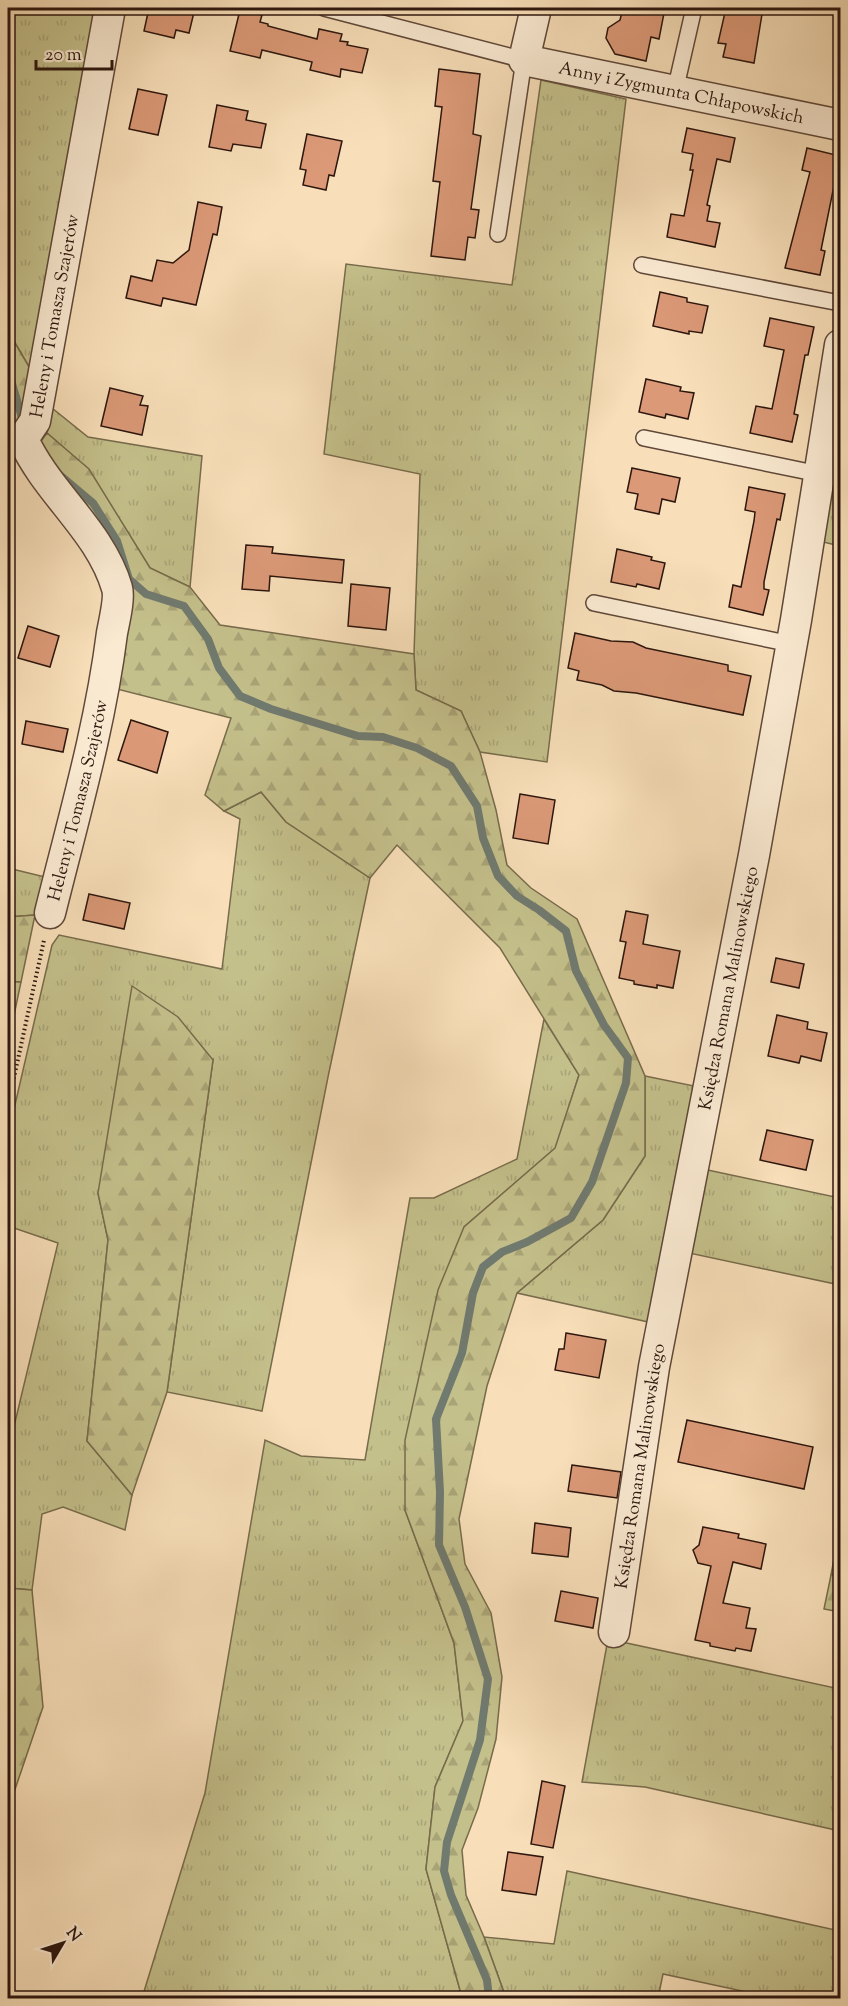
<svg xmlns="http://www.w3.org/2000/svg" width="848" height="2006" font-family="'Sorts Mill Goudy',serif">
	<defs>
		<pattern id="grass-tufts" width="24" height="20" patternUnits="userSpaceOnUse" patternTransform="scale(1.5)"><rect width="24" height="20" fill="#c4c08b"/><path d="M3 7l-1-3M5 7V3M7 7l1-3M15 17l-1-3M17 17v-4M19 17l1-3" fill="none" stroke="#a9a477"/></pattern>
		<pattern id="forest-firs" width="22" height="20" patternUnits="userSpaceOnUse" patternTransform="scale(1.5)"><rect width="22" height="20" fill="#c4c08b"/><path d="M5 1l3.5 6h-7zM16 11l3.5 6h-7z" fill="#a9a477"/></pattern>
	</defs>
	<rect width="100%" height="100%" fill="#f8dfb9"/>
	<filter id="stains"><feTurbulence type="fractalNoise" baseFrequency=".00333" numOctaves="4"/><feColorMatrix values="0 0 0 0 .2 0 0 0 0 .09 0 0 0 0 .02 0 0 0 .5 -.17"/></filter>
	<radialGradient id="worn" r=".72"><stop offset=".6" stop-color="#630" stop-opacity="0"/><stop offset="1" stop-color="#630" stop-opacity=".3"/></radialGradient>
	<g fill="url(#grass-tufts)" stroke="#786b4c" stroke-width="1.5">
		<path d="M8,8H99L35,377L8,331Z"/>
		<path d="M541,80L626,99L547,762L480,752L461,711L416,690L414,654L420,474L324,454L346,264L512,285Z"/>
		<path d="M52,408L88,437L202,456L190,587L150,568L89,470L47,433Z"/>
		<path d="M829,463L840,466V546L819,541Z"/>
		<path d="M261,792L286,822L370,878L328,1077L262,1411L167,1392L213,1060L98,1193L108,1240L87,1441L132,1495L125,1530L63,1507L42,1514L32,1590L8,1588V1443H10L58,1243L8,1226V1135L52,945L59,935L222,969L240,819L224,811Z"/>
		<path d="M8,868L49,878L35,915L8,917Z"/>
		<path d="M8,981L21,982L8,1044Z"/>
		<path d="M544,1019L579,1075L556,1148L464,1227L405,1510L454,1643L463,1721L435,1787L426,1869L460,1990L451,1998H142L205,1793L265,1440L301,1456L365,1460L410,1198H434L517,1159Z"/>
		<path d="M645,1076L699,1087L653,1323L517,1293L603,1220L645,1156Z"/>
		<path d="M703,1169L840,1198V1285L689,1253Z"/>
		<path d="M840,1527V1572L831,1575Z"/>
		<path d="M608,1639L840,1689V1831L645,1787L582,1782Z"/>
		<path d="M567,1871L840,1931V1998H775L663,1974L658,1998H506L484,1937L554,1944Z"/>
	</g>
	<g fill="url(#forest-firs)" stroke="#786b4c" stroke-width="1.5">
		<path d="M8,331L35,377L13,438L8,413Z"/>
		<path d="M47,433L89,469L150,568L190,587L220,625L414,654L416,690L461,711L480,752L496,810L507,865L531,888L577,919L645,1076V1156L603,1220L517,1293L487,1386L459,1519L465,1564L491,1613L502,1677L496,1739L478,1808L462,1850L466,1895L484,1937L506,1998H451L460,1990L426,1869L435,1787L463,1721L454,1643L405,1510V1440L438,1290L464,1227L555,1148L579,1075L500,948L397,845L370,878L286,822L261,792L224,811L205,795L231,718L113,688L124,613L35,449Z"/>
		<path d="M35,915L21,982L8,981V917Z"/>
		<path d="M132,986L178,1017L213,1060L167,1392L132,1495L87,1441L108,1240L98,1193Z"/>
		<path d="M840,1572V1612L824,1609L831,1575Z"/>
		<path d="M8,1588L32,1590L43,1707L8,1810Z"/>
	</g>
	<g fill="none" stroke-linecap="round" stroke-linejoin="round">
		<g stroke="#707a6f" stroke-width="8">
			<path d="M8,370L23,421"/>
			<path d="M61,476L93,503L117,541L129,579L146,594L184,606L208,639L219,668L240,696L271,709L358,736L383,737L417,748L451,766L477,806L483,838L498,876L517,896L539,910L566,931L576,971L604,1025L628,1058L626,1083L592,1182L571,1218L527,1242L502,1252L483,1267L473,1293L462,1353L436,1419L440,1492L439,1545L465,1607L488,1679L480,1740L447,1842L444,1871L451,1895L487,1980L489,1998"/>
		</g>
	</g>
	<g fill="#db9977" stroke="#2c160e" stroke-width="1.5">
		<path d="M149,8H195L189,33L176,30L174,38L144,31Z"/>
		<path d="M623,8H665L659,39L651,37L646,61L615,54L606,38L608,28L620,20Z"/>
		<path d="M726,8H763L754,63L723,57L726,44L718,43Z"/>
		<path d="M240,10L262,15L260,22L268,24V26L317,39L319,29L342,34L340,41L348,42L347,45L368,49L362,73L341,69L340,77L310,70L312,62L262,50L260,58L230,51Z"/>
		<path d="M439,69L480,74L473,134L481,136L471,209L479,210L475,238L468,237L465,260L431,256L440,182L433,181L442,107L435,106Z"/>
		<path d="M138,89L167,95L158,135L129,129Z"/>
		<path d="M217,105L248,111L246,120L266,124L261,148L233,144L231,151L209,147Z"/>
		<path d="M687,128L735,138L730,162L717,159L707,205L710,206L707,221L720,223L715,247L667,237L671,214L684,216L693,170H690L693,154L682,152Z"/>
		<path d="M307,134L342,141L334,176L329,175L326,190L303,185L306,170L300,169Z"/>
		<path d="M807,148L840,156L821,250L825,251L820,275L785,268L810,172L802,170Z"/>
		<path d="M198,202L222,207L217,235L213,234L196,305L163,298L161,306L126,298L131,276L152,281L157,260L173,263L189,250Z"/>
		<path d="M660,292L687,298V302L708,306L702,333L689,331V334L653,326Z"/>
		<path d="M770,318L814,327L808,355H805L794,414L798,415L792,442L750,433L756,406L772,409L784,350L764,346Z"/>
		<path d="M646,379L681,387L680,391L694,393L688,419L666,414L665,418L639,412Z"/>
		<path d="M110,388L143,396L140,405L148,406L142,435L101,426Z"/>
		<path d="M632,468L680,478L675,502L662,499L659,514L635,509L638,494L627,492Z"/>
		<path d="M749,487L785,494L780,520L777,519L764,582V589L769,590L763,615L729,607L733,585L741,587L754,521L755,512L745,510Z"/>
		<path d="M246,545L273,547L272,553L344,560L342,583L270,576L269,591L242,589Z"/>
		<path d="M617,549L652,557L651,560L665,563L659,589L637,584L636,587L611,582Z"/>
		<path d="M351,584L390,588L386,630L348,626Z"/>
		<path d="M28,626L59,636L50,667L18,658Z"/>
		<path d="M575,633L611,641L633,642L646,648L728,665V671L751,676L743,715L636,693L614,691L602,685L577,680L579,671L568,668Z"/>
		<path d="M131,720L168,732L157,773L118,760Z"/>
		<path d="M26,721L68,729L63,752L22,744Z"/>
		<path d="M520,794L555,800L548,844L513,838Z"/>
		<path d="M89,894L130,903L124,929L83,920Z"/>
		<path d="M626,911L648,915L643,944L680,951L673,988L657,985V988L634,984V981L619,978L626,942L620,941Z"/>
		<path d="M776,958L804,964L799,988L771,982Z"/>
		<path d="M777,1015L808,1022L807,1029L827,1033L821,1061L801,1056L799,1063L768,1056Z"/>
		<path d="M767,1130L813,1140L806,1170L760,1160Z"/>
		<path d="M566,1333L606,1340L599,1378L555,1370L559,1349H564Z"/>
		<path d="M687,1420L813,1447L804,1489L678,1462Z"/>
		<path d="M572,1465L621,1472L617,1498L568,1491Z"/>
		<path d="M535,1523L571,1528L568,1557L532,1553Z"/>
		<path d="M703,1527L739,1534L738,1538L766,1544L761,1569L733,1562L723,1603L750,1608L746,1628L756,1629L751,1651L736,1648L735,1651L710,1646V1643L695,1640L711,1566L698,1563L693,1550L699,1545Z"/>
		<path d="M561,1591L598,1598L593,1628L555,1621Z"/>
		<path d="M542,1781L565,1786L553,1848L531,1844Z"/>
		<path d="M508,1852L543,1857L536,1895L502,1890Z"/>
	</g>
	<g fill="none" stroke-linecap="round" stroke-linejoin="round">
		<defs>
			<g id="service">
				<path d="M324,8L524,60L498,234"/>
				<path d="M675,91L694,8"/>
				<path d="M642,265L840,303"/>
				<path d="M644,438L819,474"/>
				<path d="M594,603L791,644"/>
			</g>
			<g id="minor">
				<path id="s1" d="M536,8L524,60L840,125"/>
				<path id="s2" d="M50,913C73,820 100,728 112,633C114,622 120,598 117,588C100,530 47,493 23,439L35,421L110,8"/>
				<path id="s3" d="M614,1632L654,1367L754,855L796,620L840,345"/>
			</g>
		</defs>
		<use href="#service" stroke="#5f4839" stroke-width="18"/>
		<use href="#minor" stroke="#5f4839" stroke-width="33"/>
		<path stroke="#2c160e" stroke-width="4" stroke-dasharray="1.5 3" stroke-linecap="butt" d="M8,1105L44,940"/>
		<use href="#service" stroke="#faead2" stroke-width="15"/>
		<use href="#minor" stroke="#faead2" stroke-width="30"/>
	</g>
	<g text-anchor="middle" stroke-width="5" stroke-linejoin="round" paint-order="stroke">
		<g font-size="18" fill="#2c160e" stroke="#faead2">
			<text dy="6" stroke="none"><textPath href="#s1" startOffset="214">Anny i Zygmunta Chłapowskich</textPath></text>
			<text dy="6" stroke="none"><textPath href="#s2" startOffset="638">Heleny i Tomasza Szajerów</textPath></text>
			<text dy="6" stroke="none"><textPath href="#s2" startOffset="116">Heleny i Tomasza Szajerów</textPath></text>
			<text dy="6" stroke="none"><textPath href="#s3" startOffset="654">Księdza Romana Malinowskiego</textPath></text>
			<text dy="6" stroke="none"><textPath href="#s3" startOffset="168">Księdza Romana Malinowskiego</textPath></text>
		</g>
	</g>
	<rect width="848" height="2006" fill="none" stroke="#f8dfb9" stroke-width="30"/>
	<rect x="9" y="9" width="830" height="1988" fill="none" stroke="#2c160e" stroke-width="3"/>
	<rect x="15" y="15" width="818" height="1976" fill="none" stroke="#2c160e" stroke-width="1.5"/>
	<g transform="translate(63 1943) rotate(51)" stroke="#faead2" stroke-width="4.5" paint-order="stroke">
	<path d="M0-4.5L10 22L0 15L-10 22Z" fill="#2c160e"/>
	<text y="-9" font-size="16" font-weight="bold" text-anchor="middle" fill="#2c160e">N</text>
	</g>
	<path d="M36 60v9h76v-9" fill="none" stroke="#2c160e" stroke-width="3"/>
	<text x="45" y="60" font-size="18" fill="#2c160e" stroke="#faead2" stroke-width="4.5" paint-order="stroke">20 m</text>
	<rect width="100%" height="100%" filter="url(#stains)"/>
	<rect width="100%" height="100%" fill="url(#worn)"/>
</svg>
